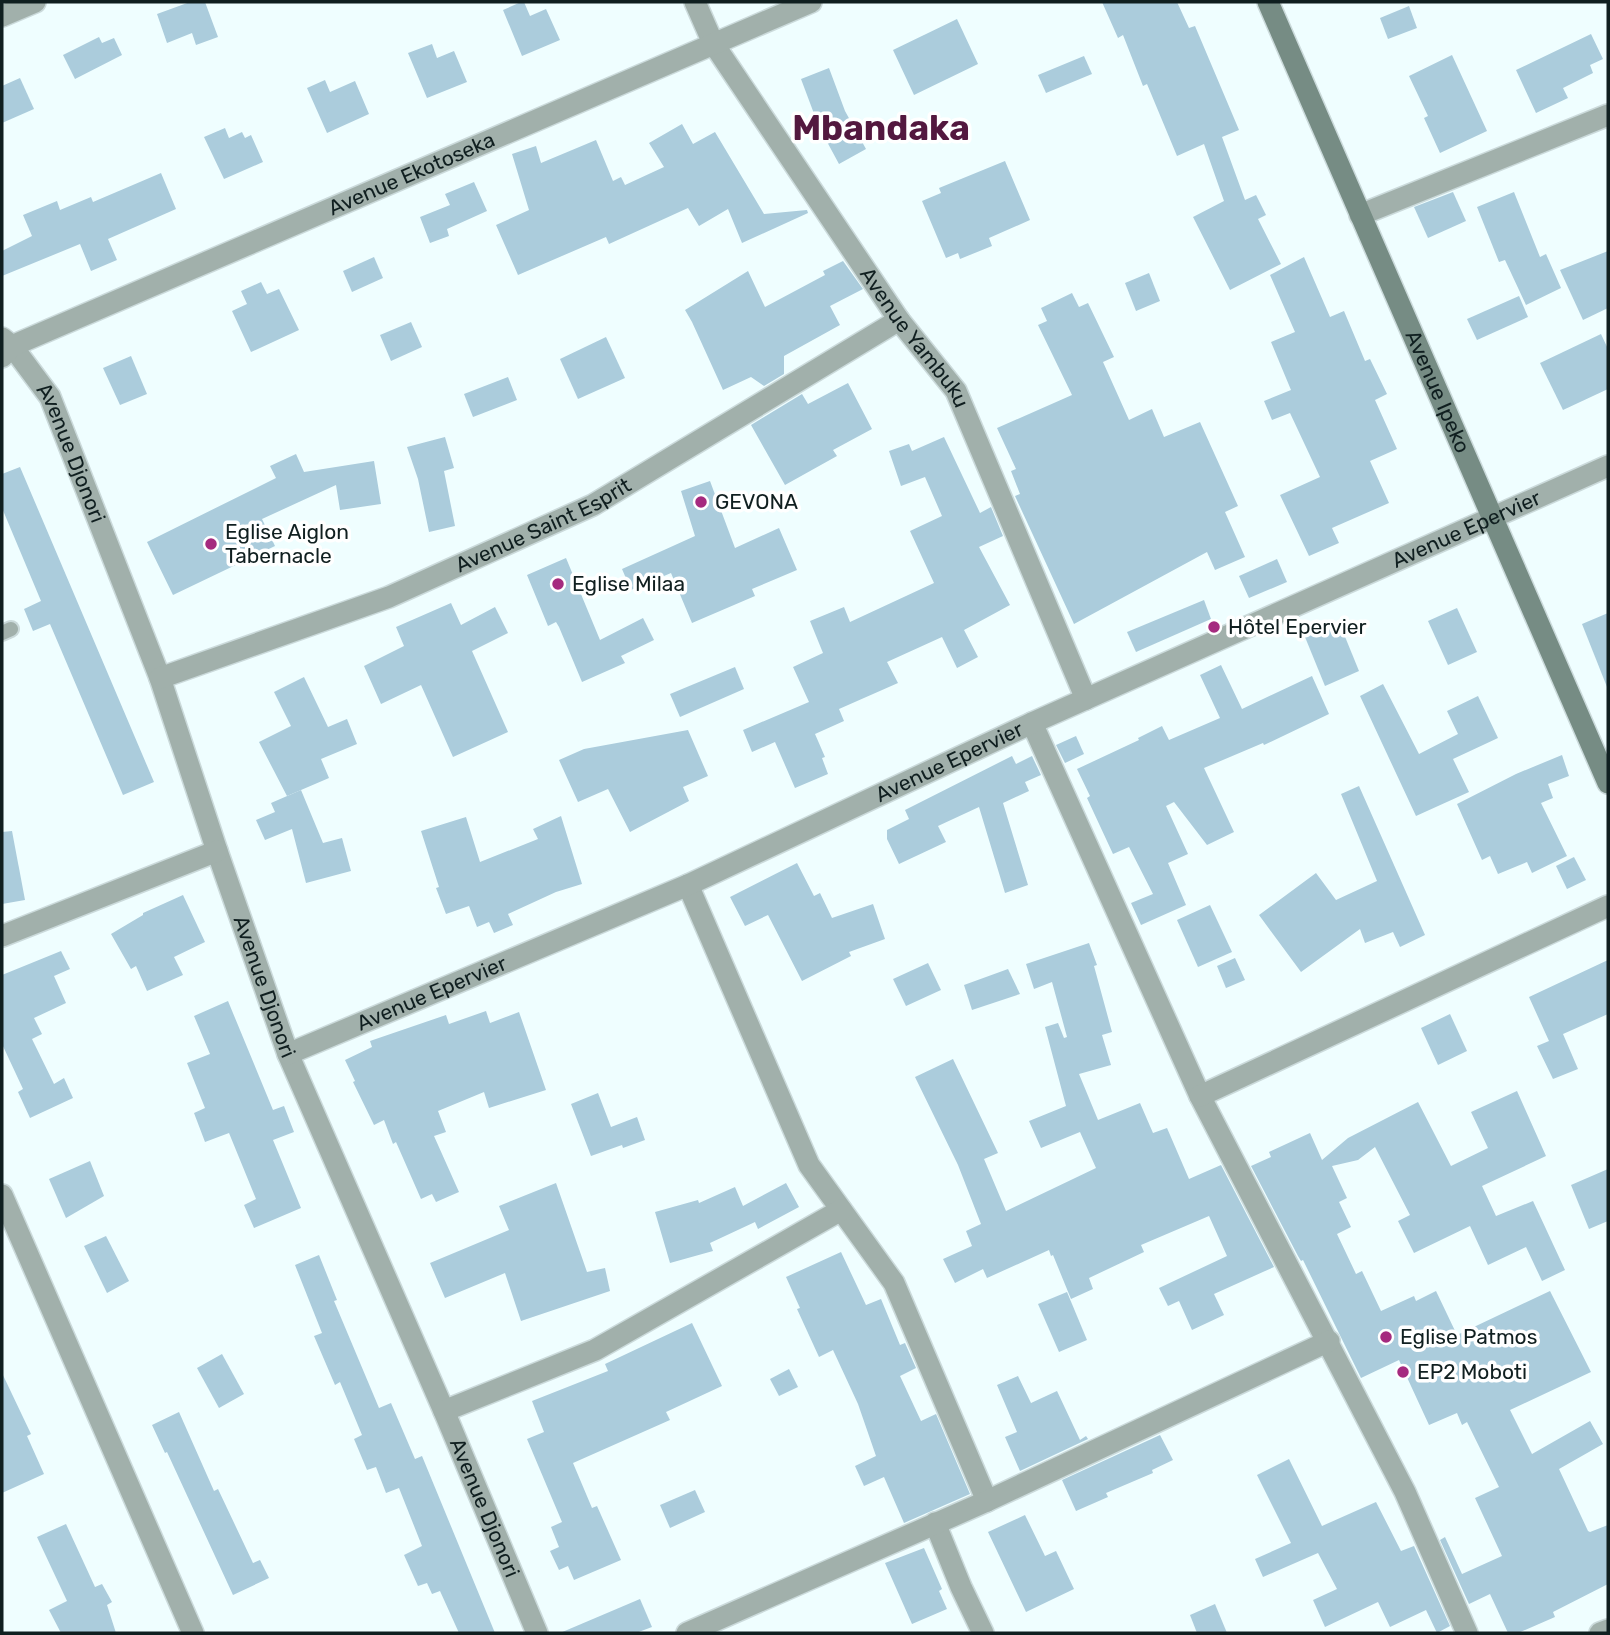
<svg xmlns="http://www.w3.org/2000/svg" width="1610" height="1635" font-family="Rubik,sans-serif">
	<rect width="100%" height="100%" fill="#effeff"/>
	<g fill="#abccdc">
		<path d="M190,2H205L218,37L196,45L192,33L167,43L157,14Z"/>
		<path d="M521,2H524L530,16L546,9L560,40L522,56L503,10Z"/>
		<path d="M1102,2H1177L1189,28L1195,26L1239,130L1222,137L1245,200L1256,195L1266,215L1258,219L1281,264L1230,290L1193,217L1224,201L1204,144L1177,156L1147,84L1143,86L1123,35L1118,38Z"/>
		<path d="M1409,6L1417,28L1388,39L1380,18Z"/>
		<path d="M957,19L978,64L914,95L893,50Z"/>
		<path d="M1591,34L1603,59L1590,65L1593,73L1563,88L1568,98L1536,113L1516,70Z"/>
		<path d="M99,37L102,43L114,38L122,55L75,79L63,55Z"/>
		<path d="M432,44L437,58L454,51L467,82L427,98L408,53Z"/>
		<path d="M1452,55L1487,131L1440,153L1424,118L1428,116L1409,76Z"/>
		<path d="M1084,56L1092,74L1046,93L1038,75Z"/>
		<path d="M829,68L845,111L866,149L839,164L819,127L801,79Z"/>
		<path d="M20,78L34,109L2,123V86Z"/>
		<path d="M325,80L330,92L355,81L369,114L327,133L307,88Z"/>
		<path d="M682,124L693,144L715,132L764,214L807,210L808,213L742,243L728,209L699,226L688,208L609,244L606,237L518,275L496,225L529,210L512,154L536,146L541,163L596,140L613,181L621,177L625,185L664,167L649,143Z"/>
		<path d="M225,128L229,138L242,132L245,138L251,135L263,162L224,179L204,137Z"/>
		<path d="M1005,161L1030,220L989,238L992,246L960,259L958,253L946,258L922,201L941,193L939,188Z"/>
		<path d="M161,173L176,209L108,239L117,260L91,271L80,244L2,276V251L32,236L23,215L57,201L60,210L91,197L93,202Z"/>
		<path d="M474,182L487,211L447,229L449,236L430,243L420,217L450,205L445,194Z"/>
		<path d="M1453,192L1466,221L1428,238L1414,207Z"/>
		<path d="M1514,192L1540,257L1546,254L1561,288L1526,305L1505,260L1499,262L1477,207Z"/>
		<path d="M1608,251V308L1583,320L1560,270Z"/>
		<path d="M374,257L383,278L352,292L343,271Z"/>
		<path d="M1304,257L1330,317L1344,311L1365,361L1370,359L1387,394L1375,400L1397,449L1370,461L1389,503L1332,528L1339,543L1309,556L1280,495L1320,477L1290,413L1272,420L1264,401L1291,390L1271,342L1295,332L1270,275Z"/>
		<path d="M843,261L863,289L830,306L840,325L784,356V374L764,386L751,377L723,390L692,322L685,310L748,271L765,307L825,275L823,271Z"/>
		<path d="M1149,273L1160,301L1136,311L1125,283Z"/>
		<path d="M261,282L267,294L279,289L299,330L251,352L232,311L247,304L241,291Z"/>
		<path d="M1072,293L1079,307L1088,303L1114,357L1103,362L1129,420L1152,409L1164,437L1200,422L1238,506L1225,512L1245,557L1215,570L1207,552L1074,624L1015,496L1020,494L1011,471L1016,469L997,428L1072,395L1038,325L1047,321L1041,308Z"/>
		<path d="M1519,296L1528,317L1477,340L1467,319Z"/>
		<path d="M411,322L422,347L391,361L380,335Z"/>
		<path d="M1601,334L1608,349V389L1563,410L1540,363Z"/>
		<path d="M606,337L625,378L578,399L560,359Z"/>
		<path d="M131,356L147,394L120,405L103,368Z"/>
		<path d="M508,377L517,400L473,417L464,394Z"/>
		<path d="M848,383L872,429L833,450L837,456L785,485L751,425L802,394L808,404Z"/>
		<path d="M445,437L454,468L444,471L455,526L429,532L418,479L407,447Z"/>
		<path d="M944,437L980,513L991,507L1003,536L979,547L1010,605L964,630L978,657L957,668L942,637L887,662L898,683L839,709L844,721L815,734L825,757L822,758L828,774L795,788L775,742L752,752L743,730L809,702L793,667L823,653L810,621L844,607L850,622L934,583L910,531L942,516L925,477L901,486L889,451L909,444L912,451Z"/>
		<path d="M296,454L304,472L374,461L381,504L340,510L336,485L262,519L275,546L173,595L147,542L276,478L270,466Z"/>
		<path d="M20,467L154,782L123,795L50,624L33,631L24,609L41,601L2,508V474Z"/>
		<path d="M710,481L735,548L779,528L797,570L752,589L755,596L692,623L671,573L631,590L622,569L695,536L681,491Z"/>
		<path d="M566,558L600,640L643,618L654,640L621,656L625,663L582,682L559,627L556,622L548,626L527,575Z"/>
		<path d="M1277,559L1287,582L1249,598L1239,576Z"/>
		<path d="M1204,600L1211,619L1136,652L1127,632Z"/>
		<path d="M451,603L461,625L495,607L508,633L472,651L508,732L453,757L421,685L381,704L364,666L404,646L396,627Z"/>
		<path d="M1457,608L1477,652L1448,665L1428,621Z"/>
		<path d="M1608,613V687H1607L1582,624Z"/>
		<path d="M1339,622L1359,671L1325,686L1305,637Z"/>
		<path d="M1221,665L1242,709L1312,676L1329,714L1264,745L1263,743L1204,768L1234,832L1207,845L1174,802L1166,806L1188,854L1168,863L1186,905L1141,925L1131,903L1153,894L1129,847L1113,854L1087,798L1090,796L1077,769L1139,740L1138,738L1162,726L1169,740L1220,718L1200,675Z"/>
		<path d="M735,667L744,689L680,717L670,694Z"/>
		<path d="M304,677L328,727L347,719L357,744L321,759L329,778L287,796L259,742L291,726L274,692Z"/>
		<path d="M1383,684L1419,754L1458,734L1447,711L1478,696L1498,738L1453,759L1469,792L1416,816L1360,696Z"/>
		<path d="M688,730L708,776L683,787L689,801L630,832L608,789L578,802L559,760L584,749Z"/>
		<path d="M1076,736L1084,754L1065,763L1056,745Z"/>
		<path d="M1562,755L1569,776L1548,784L1553,798L1541,803L1567,856L1532,873L1527,862L1498,874L1490,856L1482,860L1457,804L1516,774Z"/>
		<path d="M1012,756L1016,764L1032,756L1041,775L1025,782L1029,791L1003,803L1028,885L1005,893L979,807L938,826L946,842L899,864L887,839V830L909,819L905,810Z"/>
		<path d="M1359,786L1425,935L1400,947L1393,932L1365,943L1360,929L1301,972L1259,915L1316,873L1336,900L1377,881L1341,794Z"/>
		<path d="M301,790L323,843L342,838L351,871L306,883L292,829L265,840L256,820L275,812L271,803Z"/>
		<path d="M561,816L582,884L556,892L508,914L513,925L494,933L489,922L477,927L469,906L446,914L436,888L439,887L421,831L466,817L480,862L538,839L533,829Z"/>
		<path d="M12,831L25,900L2,904V832Z"/>
		<path d="M1574,857L1586,880L1567,889L1556,866Z"/>
		<path d="M797,863L814,896L820,893L832,918L873,904L885,939L849,952L851,956L802,981L768,915L745,926L730,897Z"/>
		<path d="M183,895L205,942L174,957L183,975L147,991L136,966L131,969L111,934L143,915V913Z"/>
		<path d="M1210,905L1232,952L1198,967L1177,920Z"/>
		<path d="M1089,943L1097,965L1094,966L1112,1032L1102,1035L1111,1065L1079,1074L1098,1120L1140,1103L1153,1133L1167,1128L1189,1179L1221,1165L1274,1267L1214,1294L1224,1315L1192,1330L1179,1301L1168,1306L1159,1288L1227,1256L1209,1216L1141,1245L1144,1252L1089,1278L1093,1289L1071,1299L1053,1255L1051,1256L1049,1250L987,1278L983,1269L955,1283L943,1259L972,1246L966,1231L981,1224L958,1165L915,1077L953,1059L998,1153L984,1159L1006,1211L1096,1168L1080,1132L1041,1148L1029,1121L1066,1106L1045,1027L1058,1023L1064,1038L1067,1037L1052,982L1034,989L1026,964Z"/>
		<path d="M61,951L70,969L54,976L66,1003L34,1018L42,1034L32,1039L54,1084L64,1078L73,1098L30,1118L18,1092L23,1089L2,1044V975Z"/>
		<path d="M1235,958L1245,980L1226,988L1217,966Z"/>
		<path d="M1608,960V1014L1563,1034L1578,1069L1553,1079L1537,1046L1549,1041L1529,997Z"/>
		<path d="M928,963L941,990L906,1006L893,979Z"/>
		<path d="M1008,969L1020,994L972,1010L964,985Z"/>
		<path d="M228,1001L273,1110L284,1106L294,1132L273,1140L301,1208L254,1228L244,1205L256,1199L229,1133L205,1142L194,1113L205,1108L187,1063L210,1054L194,1016Z"/>
		<path d="M486,1011L490,1023L519,1012L546,1090L489,1108L484,1092L438,1111L446,1132L434,1136L459,1192L436,1202L432,1194L421,1199L396,1142L393,1144L384,1120L374,1125L353,1082L355,1081L345,1060L372,1047L370,1041L446,1015L449,1024Z"/>
		<path d="M1450,1014L1467,1051L1438,1065L1421,1028Z"/>
		<path d="M1517,1091L1546,1156L1482,1186L1496,1216L1533,1201L1565,1270L1542,1281L1526,1247L1488,1265L1470,1226L1414,1253L1398,1221L1410,1215L1375,1147L1358,1160L1332,1166L1347,1198L1339,1202L1351,1227L1337,1234L1356,1274L1362,1271L1381,1311L1414,1296L1416,1301L1436,1291L1457,1335L1550,1291L1591,1372L1510,1410L1532,1454L1590,1421L1603,1444L1559,1469L1588,1531L1590,1532L1608,1525V1584L1553,1612L1555,1617L1518,1633H1508L1490,1594L1469,1604L1440,1540L1445,1537L1462,1574L1502,1556L1475,1498L1499,1487L1467,1422L1462,1425L1457,1413L1429,1425L1399,1360L1361,1378L1303,1260L1301,1261L1298,1256L1251,1166L1271,1157L1269,1152L1310,1133L1322,1160L1348,1138L1418,1102L1451,1166L1488,1148L1471,1112Z"/>
		<path d="M598,1093L611,1127L637,1117L645,1140L623,1148L622,1145L591,1156L571,1104Z"/>
		<path d="M90,1161L104,1196L66,1218L49,1179Z"/>
		<path d="M1608,1169V1221L1589,1229L1571,1185Z"/>
		<path d="M556,1183L587,1272L605,1268L610,1291L521,1321L505,1273L445,1298L430,1263L509,1230L499,1206Z"/>
		<path d="M786,1183L799,1207L758,1229L755,1222L710,1243L713,1251L670,1263L655,1212L698,1200L699,1203L735,1187L743,1206Z"/>
		<path d="M106,1236L129,1281L107,1293L84,1246Z"/>
		<path d="M841,1252L866,1305L881,1299L900,1345L905,1343L916,1368L900,1376L921,1421L936,1414L970,1494L904,1523L884,1477L864,1486L855,1466L876,1456L858,1404L833,1350L819,1357L797,1309L800,1308L786,1277Z"/>
		<path d="M319,1255L337,1300L334,1301L379,1408L391,1403L415,1459L422,1456L495,1633H459L440,1591L432,1594L427,1583L418,1586L404,1555L422,1546L399,1488L386,1493L376,1467L367,1470L354,1439L362,1435L340,1382L335,1385L314,1336L322,1333L295,1265Z"/>
		<path d="M1067,1292L1087,1340L1059,1352L1038,1304Z"/>
		<path d="M692,1323L722,1386L666,1412L670,1420L573,1463L592,1508L597,1506L621,1560L574,1580L568,1566L559,1570L550,1551L559,1547L551,1527L562,1522L527,1439L544,1432L532,1401L608,1371L605,1364Z"/>
		<path d="M222,1354L244,1394L219,1408L197,1368Z"/>
		<path d="M789,1369L798,1387L779,1396L770,1379Z"/>
		<path d="M2,1373L31,1434L27,1436L44,1474L2,1493Z"/>
		<path d="M1018,1376L1031,1403L1057,1391L1080,1440L1086,1436L1088,1439L1020,1471L1005,1437L1017,1432L997,1385Z"/>
		<path d="M179,1412L214,1491L218,1489L253,1563L260,1560L269,1578L233,1595L167,1452L165,1453L152,1425Z"/>
		<path d="M1160,1435L1173,1460L1152,1470L1153,1473L1106,1493L1108,1497L1076,1511L1062,1480Z"/>
		<path d="M1289,1459L1322,1526L1376,1502L1401,1551L1414,1546L1450,1626L1437,1633L1426,1610L1390,1627L1378,1602L1325,1627L1313,1600L1337,1589L1318,1553L1263,1577L1255,1559L1291,1543L1257,1475Z"/>
		<path d="M695,1490L705,1512L670,1528L660,1505Z"/>
		<path d="M1025,1515L1045,1556L1056,1551L1074,1589L1026,1612L988,1532Z"/>
		<path d="M66,1524L95,1587L102,1584L112,1602L107,1605L116,1633H61L49,1610L67,1601L37,1537Z"/>
		<path d="M924,1548L942,1589L939,1591L947,1609L912,1624L885,1563Z"/>
		<path d="M640,1599L652,1627L636,1633H560Z"/>
		<path d="M1215,1604L1227,1633H1197L1190,1615Z"/>
	</g>
	<g fill="none" stroke-linecap="round" stroke-linejoin="round">
		<defs>
			<path id="lane" d="M2,633L11,629"/>
			<g id="street">
				<path id="s1" d="M695,2L713,43L899,320L956,391L1086,699"/>
				<path d="M2,16L35,2"/>
				<path d="M1360,215L1608,115"/>
				<path id="s2" d="M2,338L12,346L50,397L160,678L217,851L288,1054L444,1411L537,1633"/>
				<path id="s3" d="M2,357L12,346L811,2"/>
				<path id="s4" d="M160,678L389,597L593,505L899,320"/>
				<path d="M1032,723L1200,1096L1405,1492L1467,1633"/>
				<path d="M688,885L809,1165L894,1283L987,1501"/>
				<path d="M2,936L217,851"/>
				<path id="s5" d="M288,1054L688,885L1032,723L1608,466"/>
				<path d="M1200,1096L1608,906"/>
				<path d="M2,1195L193,1633"/>
				<path d="M444,1411L595,1350L841,1210"/>
				<path d="M935,1523L961,1587L983,1633"/>
				<path d="M687,1633L987,1501L1329,1341"/>
				<path d="M1600,1633L1608,1630"/>
			</g>
			<g id="secondary">
				<path id="s6" d="M1268,2L1608,783"/>
			</g>
		</defs>
		<use href="#lane" stroke="#cbdadb" stroke-width="18"/>
		<use href="#street" stroke="#cbdadb" stroke-width="24"/>
		<use href="#secondary" stroke="#cbdadb" stroke-width="24"/>
		<use href="#lane" stroke="#a1b0ab" stroke-width="14"/>
		<use href="#street" stroke="#a1b0ab" stroke-width="21"/>
		<use href="#secondary" stroke="#768c84" stroke-width="21"/>
	</g>
	<g fill="#a52a7f" stroke="#fff" stroke-width="2.5">
		<circle cx="701" cy="502" r="7"/>
		<circle cx="211" cy="544" r="7"/>
		<circle cx="558" cy="584" r="7"/>
		<circle cx="1214" cy="627" r="7"/>
		<circle cx="1386" cy="1337" r="7"/>
		<circle cx="1403" cy="1372" r="7"/>
	</g>
	<g text-anchor="middle" stroke-width="7" stroke-linejoin="round" paint-order="stroke">
		<g font-size="21" fill="#101f20" stroke="#fff">
			<text dy="7" stroke="none"><textPath href="#s3" startOffset="450">Avenue Ekotoseka</textPath></text>
			<text dy="7" stroke="none"><textPath href="#s1" startOffset="402">Avenue Yambuku</textPath></text>
			<text dy="7" stroke="none"><textPath href="#s6" startOffset="425">Avenue Ipeko</textPath></text>
			<text dy="7" stroke="none"><textPath href="#s2" startOffset="136">Avenue Djonori</textPath></text>
			<text dy="7" stroke="none"><textPath href="#s4" startOffset="413">Avenue Saint Esprit</textPath></text>
			<text dy="7" stroke="none"><textPath href="#s5" startOffset="1290">Avenue Epervier</textPath></text>
			<text dy="7" stroke="none"><textPath href="#s5" startOffset="723">Avenue Epervier</textPath></text>
			<text dy="7" stroke="none"><textPath href="#s2" startOffset="704">Avenue Djonori</textPath></text>
			<text dy="7" stroke="none"><textPath href="#s5" startOffset="156">Avenue Epervier</textPath></text>
			<text dy="7" stroke="none"><textPath href="#s2" startOffset="1270">Avenue Djonori</textPath></text>
		</g>
		<g font-size="21" fill="#101f20" stroke="#fff" text-anchor="start">
			<text x="715" y="509">GEVONA</text>
			<text x="225" y="539">Eglise Aiglon<tspan x="225" dy="24">Tabernacle</tspan></text>
			<text x="572" y="591">Eglise Milaa</text>
			<text x="1228" y="634">Hôtel Epervier</text>
			<text x="1400" y="1344">Eglise Patmos</text>
			<text x="1417" y="1379">EP2 Moboti</text>
		</g>
		<g font-size="35" font-weight="bold" fill="#53183f" stroke="#fff">
			<text x="881" y="140">Mbandaka</text>
		</g>
	</g>
	<rect width="1610" height="1635" fill="none" stroke="#101f20" stroke-width="7"/>
</svg>
